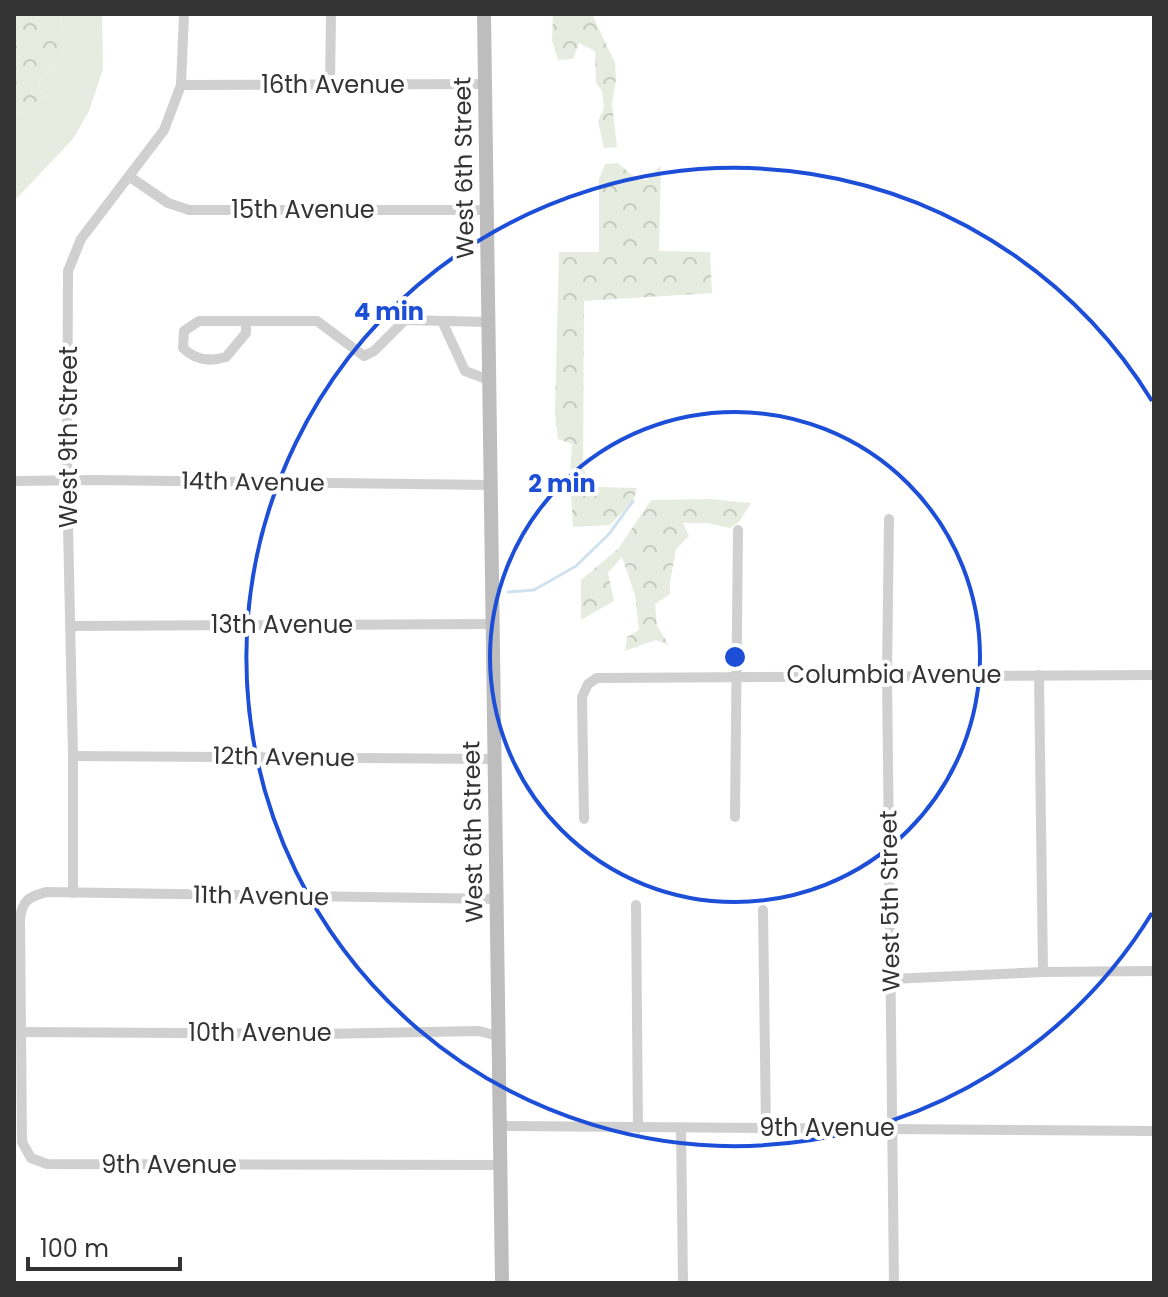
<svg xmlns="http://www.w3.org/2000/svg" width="1168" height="1297" font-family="Poppins,sans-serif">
	<defs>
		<pattern id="forest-crowns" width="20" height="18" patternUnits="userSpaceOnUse" patternTransform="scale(2)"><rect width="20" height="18" fill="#e6ecdf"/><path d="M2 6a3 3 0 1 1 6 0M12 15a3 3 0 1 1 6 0" fill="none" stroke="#c6cbc0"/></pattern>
	</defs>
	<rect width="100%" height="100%" fill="#fff"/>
	<path fill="#e6ecdf" d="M66,14H102L103,69L89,111L73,139L14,201V117L46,95L40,91L38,83L58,59L64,47L60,17Z"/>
	<g fill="url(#forest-crowns)">
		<path d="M14,14H66L60,17L64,47L58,59L38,83L40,91L46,95L14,117Z"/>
		<path d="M543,14H592L615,63L616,79L612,104L617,147L604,148L598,121L604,108L602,91L596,83L595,51L579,43L573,59L558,60L552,40L553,16Z"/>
		<path d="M618,163L638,180H647L661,165L659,251L710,252L712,293L584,301L583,469L596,487L637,488L633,501L610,525L573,527L570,478L572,444L558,439L555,414L559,252H599V179L605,164Z"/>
		<path d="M711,499L751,503L739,522L730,528L707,523H683L689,536L676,549C674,565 669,578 670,594L655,604L657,626L669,645L656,640L625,651L627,637L639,630L635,595L622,557L608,573L614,601L581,620V580L618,549L651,500Z"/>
	</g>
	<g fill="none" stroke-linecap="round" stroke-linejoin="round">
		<path stroke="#cfe2ee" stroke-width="3" d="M508,592L534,590L576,566L609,534L633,501"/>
		<g stroke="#d0d0d0" stroke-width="10">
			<path d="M181,85L485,84"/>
			<path d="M330,85L331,14"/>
			<path d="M130,177L168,203L189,210H486"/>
			<path d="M246,321V333L226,357C210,362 195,360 183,348L184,331L199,321H317L364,356L374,351L405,320L488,322"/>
			<path d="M442,321L465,371L489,380"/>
			<path d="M14,481L94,480L491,485"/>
			<path d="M889,519L887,675L894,1283"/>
			<path d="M71,626L492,624"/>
			<path d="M1039,675L1043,972"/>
			<path d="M73,756L494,759"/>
			<path d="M735,817L738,530"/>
			<path d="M584,819L582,697L588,684L597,678L1154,675"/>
			<path d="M73,893V756L67,480L68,271L81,239L164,130L181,85L184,14"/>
			<path d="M497,899L47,892C29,896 22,901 20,919L22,1142L31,1158L47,1164L501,1165"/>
			<path d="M636,905L638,1128"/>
			<path d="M763,910L766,1128"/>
			<path d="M891,979L1043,972L1154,971"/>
			<path d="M21,1032L320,1034L479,1031L498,1036"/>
			<path d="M500,1126L1154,1131"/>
			<path d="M681,1128L683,1283"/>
		</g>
		<path stroke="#bdbdbd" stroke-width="14" d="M484,14L502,1283"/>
	</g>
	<g fill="none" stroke="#1d4ed8" stroke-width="4">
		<circle cx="735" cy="657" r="245"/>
		<path d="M1152 913A489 489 0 1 1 1152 401"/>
	</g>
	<g text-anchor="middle" stroke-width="8" stroke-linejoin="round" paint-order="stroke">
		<g font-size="24" fill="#333" stroke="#fff">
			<text x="333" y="93">16th Avenue</text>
			<text transform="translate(464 168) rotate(-91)" y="8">West 6th Street</text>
			<text x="303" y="218">15th Avenue</text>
			<text transform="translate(69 437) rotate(-90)" y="8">West 9th Street</text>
			<text transform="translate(253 482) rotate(1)" y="8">14th Avenue</text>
			<text x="282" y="633">13th Avenue</text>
			<text x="894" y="683">Columbia Avenue</text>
			<text transform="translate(284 757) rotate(1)" y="8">12th Avenue</text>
			<text transform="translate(473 832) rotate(-91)" y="8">West 6th Street</text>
			<text transform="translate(261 896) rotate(1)" y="8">11th Avenue</text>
			<text transform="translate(890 901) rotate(-91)" y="8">West 5th Street</text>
			<text x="260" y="1041">10th Avenue</text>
			<text x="827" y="1136">9th Avenue</text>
			<text x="169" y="1173">9th Avenue</text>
		</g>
	</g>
	<circle cx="735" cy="657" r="12" fill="#1d4ed8" stroke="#fff" stroke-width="4"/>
	<g font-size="24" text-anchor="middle" font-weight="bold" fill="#1d4ed8" stroke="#fff" stroke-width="8" stroke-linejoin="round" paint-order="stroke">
		<text x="389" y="320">4 min</text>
		<text x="562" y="492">2 min</text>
	</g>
	<rect width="1168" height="1297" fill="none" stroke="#333333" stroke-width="32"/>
	<path d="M28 1257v12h152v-12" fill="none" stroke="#333333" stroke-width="4"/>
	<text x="40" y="1257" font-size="24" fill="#333333" stroke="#ffffff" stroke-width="6" paint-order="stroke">100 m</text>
</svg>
